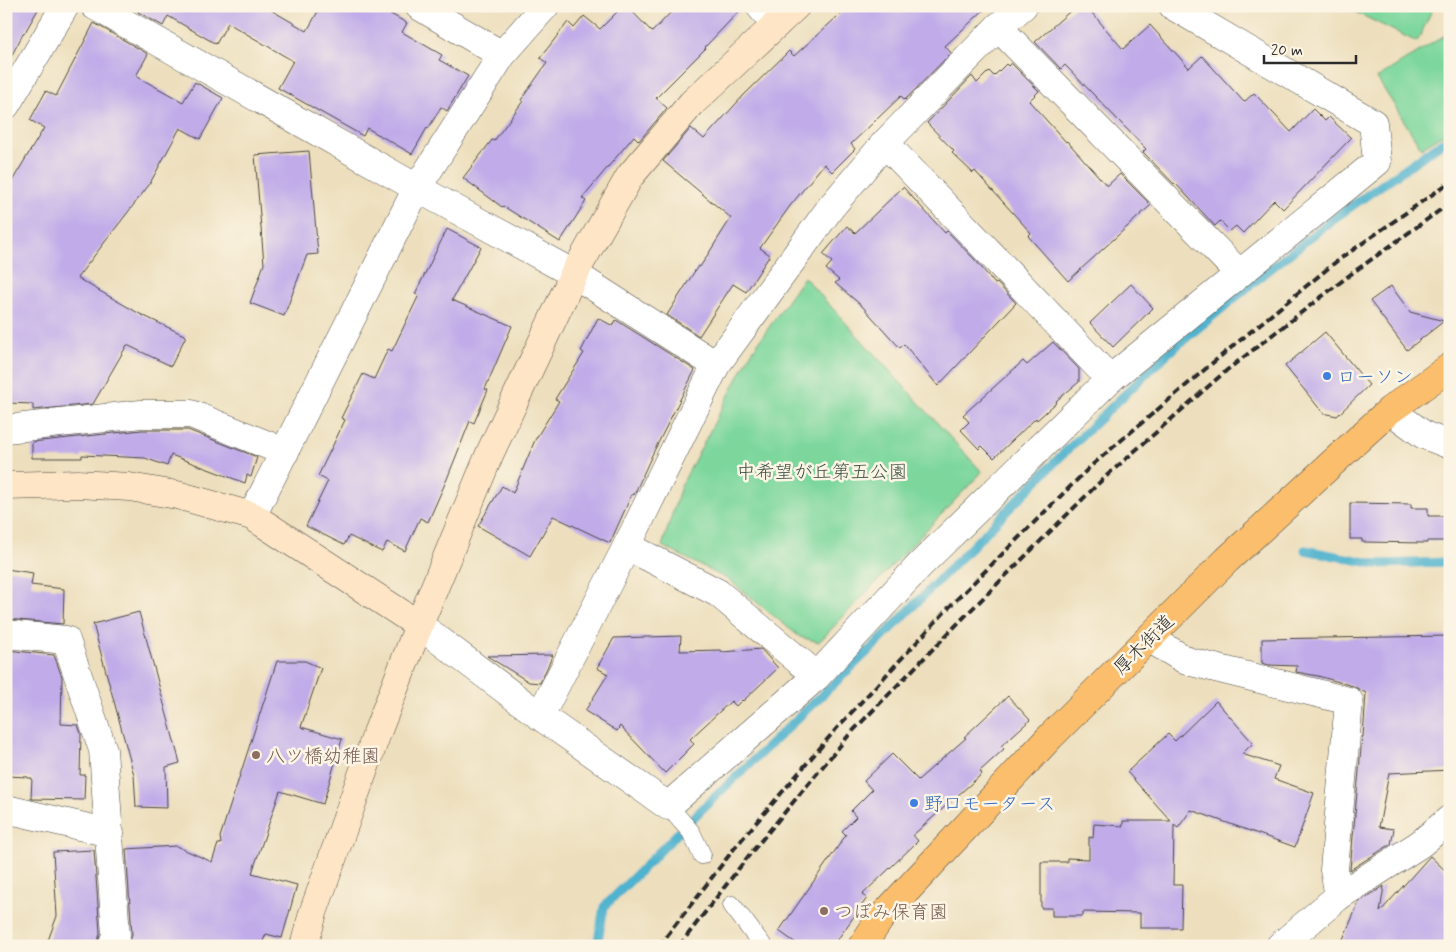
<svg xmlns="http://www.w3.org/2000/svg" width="1456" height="952" font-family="Mynerve,'Klee One',sans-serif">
	<rect width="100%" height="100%" fill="#fcf5e5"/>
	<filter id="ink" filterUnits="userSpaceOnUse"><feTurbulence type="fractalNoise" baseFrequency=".02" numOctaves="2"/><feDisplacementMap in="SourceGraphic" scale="10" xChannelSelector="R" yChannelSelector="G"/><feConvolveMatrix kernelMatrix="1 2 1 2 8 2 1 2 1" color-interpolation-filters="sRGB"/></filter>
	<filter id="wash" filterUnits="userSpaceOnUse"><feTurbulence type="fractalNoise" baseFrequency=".0096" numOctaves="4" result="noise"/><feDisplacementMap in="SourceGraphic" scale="20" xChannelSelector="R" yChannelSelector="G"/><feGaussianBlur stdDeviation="1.12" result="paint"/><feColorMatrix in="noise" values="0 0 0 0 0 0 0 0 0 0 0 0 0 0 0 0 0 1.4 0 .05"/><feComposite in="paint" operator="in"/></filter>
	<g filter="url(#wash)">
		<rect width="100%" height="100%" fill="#eddfbd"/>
		<g fill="#7dd79d" stroke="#548164">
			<path d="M1343,6H1434L1417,42Z"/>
			<path d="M1450,32V130L1421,148L1377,78Z"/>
			<path d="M804,277L982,472L819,642L800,637L729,580L662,546L681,486L751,353Z"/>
		</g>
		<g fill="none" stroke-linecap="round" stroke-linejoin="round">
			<g stroke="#4fb2ce" stroke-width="9">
				<path d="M1305,550L1376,564L1450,562"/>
				<path d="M597,946L604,907L700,811L879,641L1063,454L1168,353L1254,282L1332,220L1450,137"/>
			</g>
		</g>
		<g id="blocks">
			<g fill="#c1ace9">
				<path d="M6,6H40L24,34H23L6,66Z"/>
				<path d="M141,6H264L307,31L321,6H376L407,23L402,32L442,55L439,60L468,76L447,111L441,107L428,129L427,128L412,154L367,128L363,136L278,88L293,61L228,23L216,44L168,16L163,26L138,12Z"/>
				<path d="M623,6H627L652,32L677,6H744L705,47L706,48L656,98L667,108L639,141L634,136L582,198L586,201L560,242L503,206L502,207L463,178L492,140L494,141L523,101L521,100L547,63L540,58L568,22L574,28L584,16L600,29Z"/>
				<path d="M849,6H988L945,46L951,53L905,100L901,96L851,144L855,149L832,172L824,164L790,206L760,248L770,255L746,292L733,284L699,336L667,315L698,266L700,267L731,218L663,161L691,128L704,139L743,96L789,51L794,56Z"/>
				<path d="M1076,6H1086L1123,49L1150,25L1189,68L1202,56L1244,102L1254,93L1291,132L1313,109L1325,121L1329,117L1351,138L1283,209L1274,200L1243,233L1236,226L1230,231L1220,221L1215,226L1175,183L1174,184L1143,152L1146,149L1065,65L1061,69L1035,42Z"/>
				<path d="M94,23L148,54L136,76L183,102L195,82L223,98L200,139L180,128L149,185L77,278L140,314L186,336L171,366L127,345L93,404L33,410V404L6,403V191L44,128L30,120L46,91L56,96Z"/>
				<path d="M1011,63L1039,91L1029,101L1066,142L1067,141L1107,186L1120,174L1151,205L1068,281L1028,236L1031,233L975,171L973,173L952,153L954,151L927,123L972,76L977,83L989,71L994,76L1006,64L1008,66Z"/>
				<path d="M309,151L318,254L307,255L284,316L250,303L264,264L255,155Z"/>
				<path d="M903,187L945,233L947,231L977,262L995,284L997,283L1016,303L938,386L904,344L900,348L862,306L835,283L839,280L826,269L832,262L823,254L847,226L855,233Z"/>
				<path d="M447,229L481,247L452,300L512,326L485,389L488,390L474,423L470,421L447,479L428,522L420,518L405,551L387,542L382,552L349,536L344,545L306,526L328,481L318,476L345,420L341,418L363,374L374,379L388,349L392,351L419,295L415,294Z"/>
				<path d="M1131,284L1153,308L1113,347L1090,323Z"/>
				<path d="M1391,286L1410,312L1444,321L1407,350L1370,301Z"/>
				<path d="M598,318L613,326L616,320L695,370L652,455L634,495L632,494L610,543L553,516L530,556L478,526L502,486L513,493L535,440L559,401L555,399L584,353L581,351Z"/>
				<path d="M1325,332L1369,385L1337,416L1323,413L1285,366Z"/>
				<path d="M1053,342L1079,369V382L1056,401L1057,402L1037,420L1036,418L994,458L982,446L979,449L961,430L969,422L963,415L1023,361L1027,365Z"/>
				<path d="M142,430H188L257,457L251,477L247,475L245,483L171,455L167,466L145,458L82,455V458H32V442Z"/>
				<path d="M1350,503L1411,504V508H1428V516H1450V541H1427V543L1362,542V539H1350Z"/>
				<path d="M6,569L33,573L31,585L64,589L63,624L6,619Z"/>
				<path d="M139,612L180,763L166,767L167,808L136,807L134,775L93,624Z"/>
				<path d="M681,636L680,651L721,650L722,652L761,649L778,668L743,701L742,700L736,706L731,701L690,739L694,744L665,773L620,726L617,731L585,711L608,674L597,668L614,638Z"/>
				<path d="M1450,636V770L1389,773L1379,827L1394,829L1391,844L1350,870L1362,737H1363L1366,693L1353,686L1318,676L1296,672L1297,666L1269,665L1262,663V639Z"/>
				<path d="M6,650L54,655L62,677L61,724L78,725L81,734L80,775H85L84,800L31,799L32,778H28V777L6,776Z"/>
				<path d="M553,655L540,683L529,682L487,656Z"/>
				<path d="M277,661H305L321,668L301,727L342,739L323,804L280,791L252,873L297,885L282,938L266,934L261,946H129L132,934L126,849L176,846L212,862L218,844H221L220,837Z"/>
				<path d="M1008,696L1030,720L1001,746L1004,749L980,771L982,774L913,835L918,841L862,895L867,898L833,946H800L779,931L846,835L842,831L856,817L851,811L872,790L864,781L892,754L918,780L966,738L964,737Z"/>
				<path d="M1216,701L1253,743L1242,754L1279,766L1274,779L1314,793L1295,847L1191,810L1178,828L1174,825L1173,885H1182L1181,928H1140V913L1083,912V916H1052V908H1041V862H1067V858L1089,859V837L1093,838L1094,824L1123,826V821H1171L1127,772L1168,734L1175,741Z"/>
				<path d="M94,850L100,933L97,946H46L57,916L53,852Z"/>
				<path d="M1430,856L1450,875V946H1340L1359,902L1384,886L1380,912Z"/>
			</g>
		</g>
	</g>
	<g filter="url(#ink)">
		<use href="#blocks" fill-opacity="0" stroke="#484641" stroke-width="1"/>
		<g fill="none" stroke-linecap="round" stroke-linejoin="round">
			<defs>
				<g id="lane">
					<path d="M668,806L691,832L702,855"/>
					<path d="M732,905L763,946"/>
				</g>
				<g id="street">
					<path d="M95,6L417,188L574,274L716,365"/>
					<path d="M419,6L502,55"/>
					<path d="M760,6L775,25"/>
					<path d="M998,27L1239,273"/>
					<path d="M6,105L65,6"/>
					<path d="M885,143L1110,379"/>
					<path d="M1390,410L1424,435L1450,445"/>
					<path d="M6,429L141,414H191L285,452"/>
					<path d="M252,516L417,188L502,55L545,6"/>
					<path d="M627,546L718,593L817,676"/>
					<path d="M419,625L540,716L668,806L817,676L920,565L1110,379L1377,162L1373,123L1173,6"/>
					<path d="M6,634L66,640L103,750L116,935L112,946"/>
					<path d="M1149,638L1187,661L1349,701L1334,870L1339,896"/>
					<path d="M540,716L627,546L716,365L831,207L885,143L998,27L1023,6"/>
					<path d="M6,809L110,833"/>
					<path d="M1280,946L1339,896L1420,844L1450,819"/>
				</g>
				<g id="secondary">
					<path d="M6,486L78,484L129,487L177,495L252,516L419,625"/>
					<path d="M304,946L313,913L377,733L419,625L490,453L574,274L630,176L692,103L796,6"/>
				</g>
				<path id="primary" d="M862,946L880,919L1050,737L1227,560L1390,410L1450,367"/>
			</defs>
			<use href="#lane" stroke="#484641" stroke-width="19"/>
			<use href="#street" stroke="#484641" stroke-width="29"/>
			<use href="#secondary" stroke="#484641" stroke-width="29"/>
			<use href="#primary" stroke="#484641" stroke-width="29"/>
			<use href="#lane" stroke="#fff" stroke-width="18"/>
			<use href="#street" stroke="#fff" stroke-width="28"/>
			<use href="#secondary" stroke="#fde5c5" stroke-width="28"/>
			<use href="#primary" stroke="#fabe6d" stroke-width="28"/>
			<g stroke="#2b2b2b" stroke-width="4" stroke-dasharray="8 4" stroke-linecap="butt">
				<path d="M659,946L737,845L837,728L955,601L1091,466L1216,360L1337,261L1450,182"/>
				<path d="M679,946L750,854L849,735L969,612L1103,479L1227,370L1351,274L1450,203"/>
			</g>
		</g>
	</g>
	<g fill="#3f7fe0" stroke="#fcf5e5" stroke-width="2">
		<circle cx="1327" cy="376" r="5"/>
		<circle cx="914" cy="803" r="5"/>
	</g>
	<g fill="#8d6e63" stroke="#fcf5e5" stroke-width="2">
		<circle cx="256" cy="755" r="5"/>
		<circle cx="824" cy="911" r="5"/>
	</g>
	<g text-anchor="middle" stroke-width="5" stroke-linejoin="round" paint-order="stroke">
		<g font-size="19" fill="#366cbe" stroke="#fcf5e5" text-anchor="start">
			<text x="1337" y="383">ローソン</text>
			<text x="924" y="810">野口モータース</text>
		</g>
		<g font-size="19" fill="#405648" stroke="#fcf5e5">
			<text x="822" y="478">中希望が丘第五公園</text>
		</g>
		<g font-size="19" fill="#2b2b2b" stroke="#fcf5e5">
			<text transform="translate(1143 644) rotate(-45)" y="7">厚木街道</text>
		</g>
		<g font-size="19" fill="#785e54" stroke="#fcf5e5" text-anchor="start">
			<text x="266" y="762">八ツ橋幼稚園</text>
			<text x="834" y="918">つぼみ保育園</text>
		</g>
	</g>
	<rect width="1456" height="952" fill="none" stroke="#fcf5e5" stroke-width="25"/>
	<path d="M1264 55v8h92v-8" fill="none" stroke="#2b2b2b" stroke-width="2.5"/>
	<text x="1271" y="55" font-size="15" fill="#2b2b2b" stroke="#fcf5e5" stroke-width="4" paint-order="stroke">20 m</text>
</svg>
